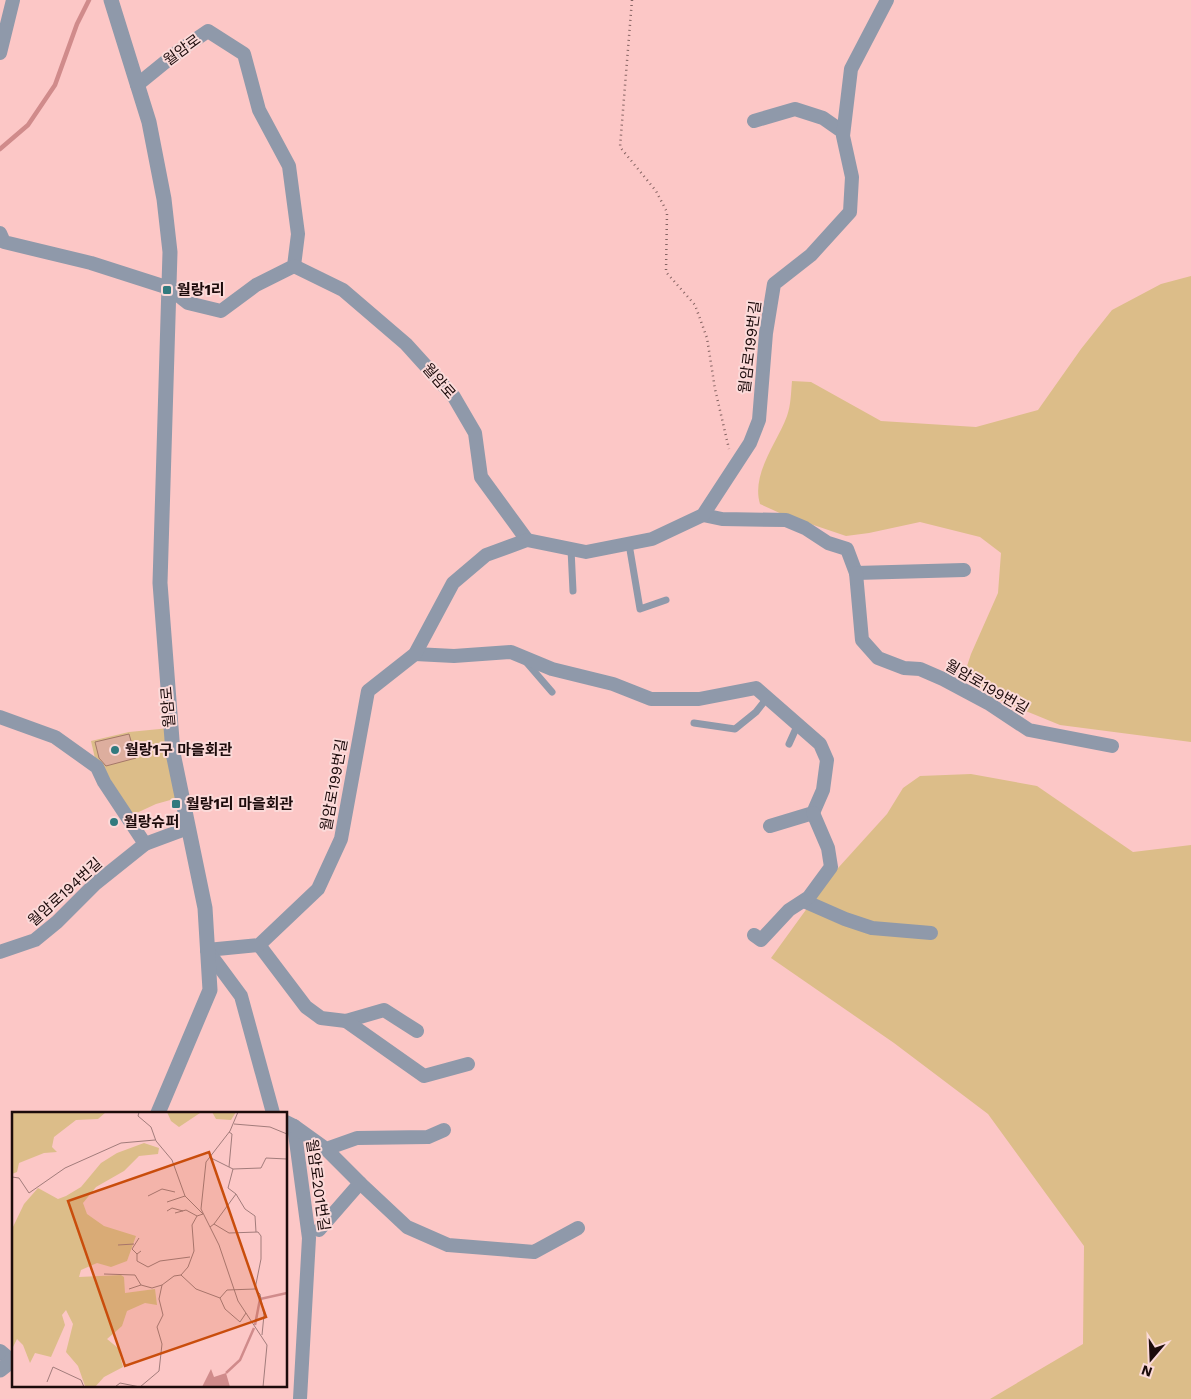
<svg xmlns="http://www.w3.org/2000/svg" width="1191" height="1399" font-family="'Work Sans','Noto Sans KR',sans-serif">
	<rect width="100%" height="100%" fill="#fcc7c6"/>
	<g fill="#dcbd89">
		<path d="M1191,276V742L1060,725L989,696L965,672L971,654L998,593L1001,553L980,537L920,522L869,533L846,536L784,515L760,504C751,474 777,443 787,416C791,405 791,392 792,381L811,382L881,421L976,427L1038,410L1081,349L1112,310L1161,284Z"/>
		<path d="M170,728L181,797L156,804L128,817L97,767L91,741L129,732Z"/>
		<path d="M971,774L1037,786L1133,852L1191,845V1399H990L1083,1344L1084,1246L988,1114L894,1043L771,958L829,878L887,814L903,788L920,776Z"/>
	</g>
	<g fill="none" stroke-linecap="round" stroke-linejoin="round">
		<path stroke="#d08b8b" stroke-width="4.5" d="M0,149L28,125L55,85L77,24L89,0"/>
	</g>
	<path fill="#ddae9e" stroke="#a47768" d="M129,734L136,758L106,766L99,758L95,742Z"/>
	<g fill="none" stroke-linecap="round" stroke-linejoin="round">
		<path stroke="#856362" stroke-width="2.5" stroke-dasharray="1 4" stroke-linecap="butt" d="M632,0L620,147L656,191L667,212L666,272L695,305L707,338L715,389L729,449"/>
		<g stroke="#8f99aa" stroke-width="7">
			<path d="M629,544L640,609L666,600"/>
			<path d="M571,549L573,591"/>
			<path d="M527,663L552,692"/>
			<path d="M694,723L735,729L756,712L767,698"/>
			<path d="M789,744L798,724"/>
		</g>
		<g stroke="#8f99aa" stroke-width="14">
			<path d="M0,53L13,0"/>
			<path d="M754,121L795,109L823,118L843,132"/>
			<path d="M0,233L4,242L91,263L169,288L188,303L221,311L256,285L294,266L298,234L289,166L259,110L244,54L208,31L180,50L137,85"/>
			<path d="M294,266L343,290L406,344L454,397L475,433L481,477L527,540"/>
			<path d="M703,515L722,519L786,520L805,528L828,543L847,549L856,573L964,570"/>
			<path d="M856,573L862,640L878,658L904,668L920,669L943,679L988,703L1029,730L1112,746"/>
			<path d="M415,654L454,656L511,652L552,669L613,684L651,699H699L756,688L820,744L827,760L823,790L813,813L770,826"/>
			<path d="M0,717L55,737L97,767L104,782L145,844L188,828"/>
			<path d="M804,901L845,919L872,928L931,933"/>
			<path d="M754,935L761,940L789,910L809,897L831,867L828,848L813,813"/>
			<path d="M259,945L306,1007L321,1018L346,1021L384,1010L417,1031"/>
			<path d="M207,950L259,945L318,889L341,839L368,691L415,654L453,583L486,555L527,540L586,552L652,539L703,515L750,443L759,420L766,333L774,284L811,255L850,212L852,177L843,136L851,69L887,0"/>
			<path d="M207,950L241,996L273,1113"/>
			<path d="M0,952L35,940L57,922L95,884L145,844"/>
			<path d="M346,1021L424,1076L468,1064"/>
			<path d="M286,1122L294,1126L309,1238L300,1399"/>
			<path d="M294,1126L326,1149L357,1138L428,1137L444,1130"/>
			<path d="M360,1183L407,1227L448,1245L534,1252L578,1228"/>
			<path d="M319,1230L360,1183L326,1149"/>
			<path d="M0,1351L12,1361"/>
		</g>
		<g stroke="#8f99aa" stroke-width="15">
			<path d="M111,0L149,122L164,199L170,252L160,583L173,753L205,908L210,990L158,1113"/>
			<path d="M0,1370L14,1359"/>
		</g>
	</g>
	<g fill="#317a7e" stroke="#fbdad9" stroke-width="2">
		<rect x="162" y="285" width="10" height="10" rx="2.5"/>
		<circle cx="115" cy="750" r="5"/>
		<rect x="171" y="799" width="10" height="10" rx="2.5"/>
		<circle cx="114" cy="822" r="5"/>
	</g>
	<g text-anchor="middle" stroke-width="4" stroke-linejoin="round" paint-order="stroke">
		<g font-size="15" fill="#1c0b0b" stroke="#fbdad9">
			<text transform="translate(182 50) rotate(-36)" y="5">월암로</text>
			<text transform="translate(750 347) rotate(-83)" y="5">월암로199번길</text>
			<text transform="translate(439 381) rotate(49)" y="5">월암로</text>
			<text transform="translate(987 687) rotate(30)" y="5">월암로199번길</text>
			<text transform="translate(168 707) rotate(-95)" y="5">월암로</text>
			<text transform="translate(334 785) rotate(-80)" y="5">월암로199번길</text>
			<text transform="translate(65 892) rotate(-42)" y="5">월암로194번길</text>
			<text transform="translate(318 1185) rotate(82)" y="5">월암로201번길</text>
		</g>
		<g font-size="15" font-weight="bold" fill="#1c0b0b" stroke="#fbdad9" text-anchor="start">
			<text x="177" y="295">월랑1리</text>
			<text x="125" y="755">월랑1구 마을회관</text>
			<text x="186" y="809">월랑1리 마을회관</text>
			<text x="124" y="827">월랑슈퍼</text>
		</g>
	</g>
	<g transform="translate(12 1112)">
		<rect width="275" height="275" fill="#fcc7c6"/>
		<path d="M0,0H94L86,7L64,8L42,25L40,35L45,40L32,41L7,51L5,60L0,62ZM155,0H188V1L167,15L159,9ZM200,0H224L219,8L204,7ZM132,31L147,36L146,42L127,44L112,59L84,75L71,91L75,102L92,114L124,124L115,149L99,155L85,151L69,158L67,165L109,163L112,165L113,181L143,177L145,193L133,191L115,199L110,214L95,227L106,236L111,255L92,265L83,275L73,274L66,254L54,240L61,212L54,198L50,203L53,213L39,245L23,241L18,251L11,233L5,227L0,237V117L12,92L26,76L46,87L54,84L69,75L89,51L105,41Z" fill="#dcbd89"/>
		<path d="M199,257L202,265L214,261L218,275H190Z" fill="#d08b8b"/>
		<path fill="none" stroke="#d08b8b" stroke-width="2.5" d="M243,213L248,187L275,181M214,261L228,248L242,216"/>
		<path fill="none" stroke="#a27c7b" stroke-width="1" d="M226,0L218,19L194,50L189,97L207,133L226,189L255,233L251,275M222,12L258,15L275,22M217,20L220,22L217,55M197,45L221,57L216,76L224,82L202,112M221,57L249,56L254,46L275,47M0,65L7,66L17,81L53,56L109,31L143,28M224,82L233,97L243,104L244,120M136,84L150,77L163,80M155,90L173,84M155,99L160,96L171,99M163,101L174,98L185,104M198,115L202,112L217,121L246,120L249,124V147L243,177M106,133L122,132M129,139L125,142V149L136,155L148,149L178,145M125,142L120,137L127,126M92,162L123,163L129,173M169,163L184,177L208,186M117,177L129,173L140,176L150,173M234,201L228,210L213,197L208,186L215,178L243,177L248,182L252,203L250,223M35,270L41,255L69,268L72,275M103,275L108,271L128,275L147,259L150,232L145,215L151,203L147,187L150,173L162,164L169,163L176,155L182,139L180,113L185,104L191,102L173,84L160,48L144,29L139,15L126,4L127,0"/>
		<path fill="#c94d0c" fill-opacity="0.15" stroke="#c94d0c" stroke-width="2.5" d="M197,40L254,205L113,254L56,89Z"/>
		<rect width="275" height="275" fill="none" stroke="#1c0b0b" stroke-width="2.5"/>
	</g>
	<g transform="translate(1151 1359) rotate(199)" stroke="#fbdad9" stroke-width="4" paint-order="stroke">
	<path d="M0-4L9 19L0 12L-9 19Z" fill="#1c0b0b"/>
	<text y="-8" font-size="14" font-weight="bold" text-anchor="middle" fill="#1c0b0b">N</text>
	</g>
</svg>
